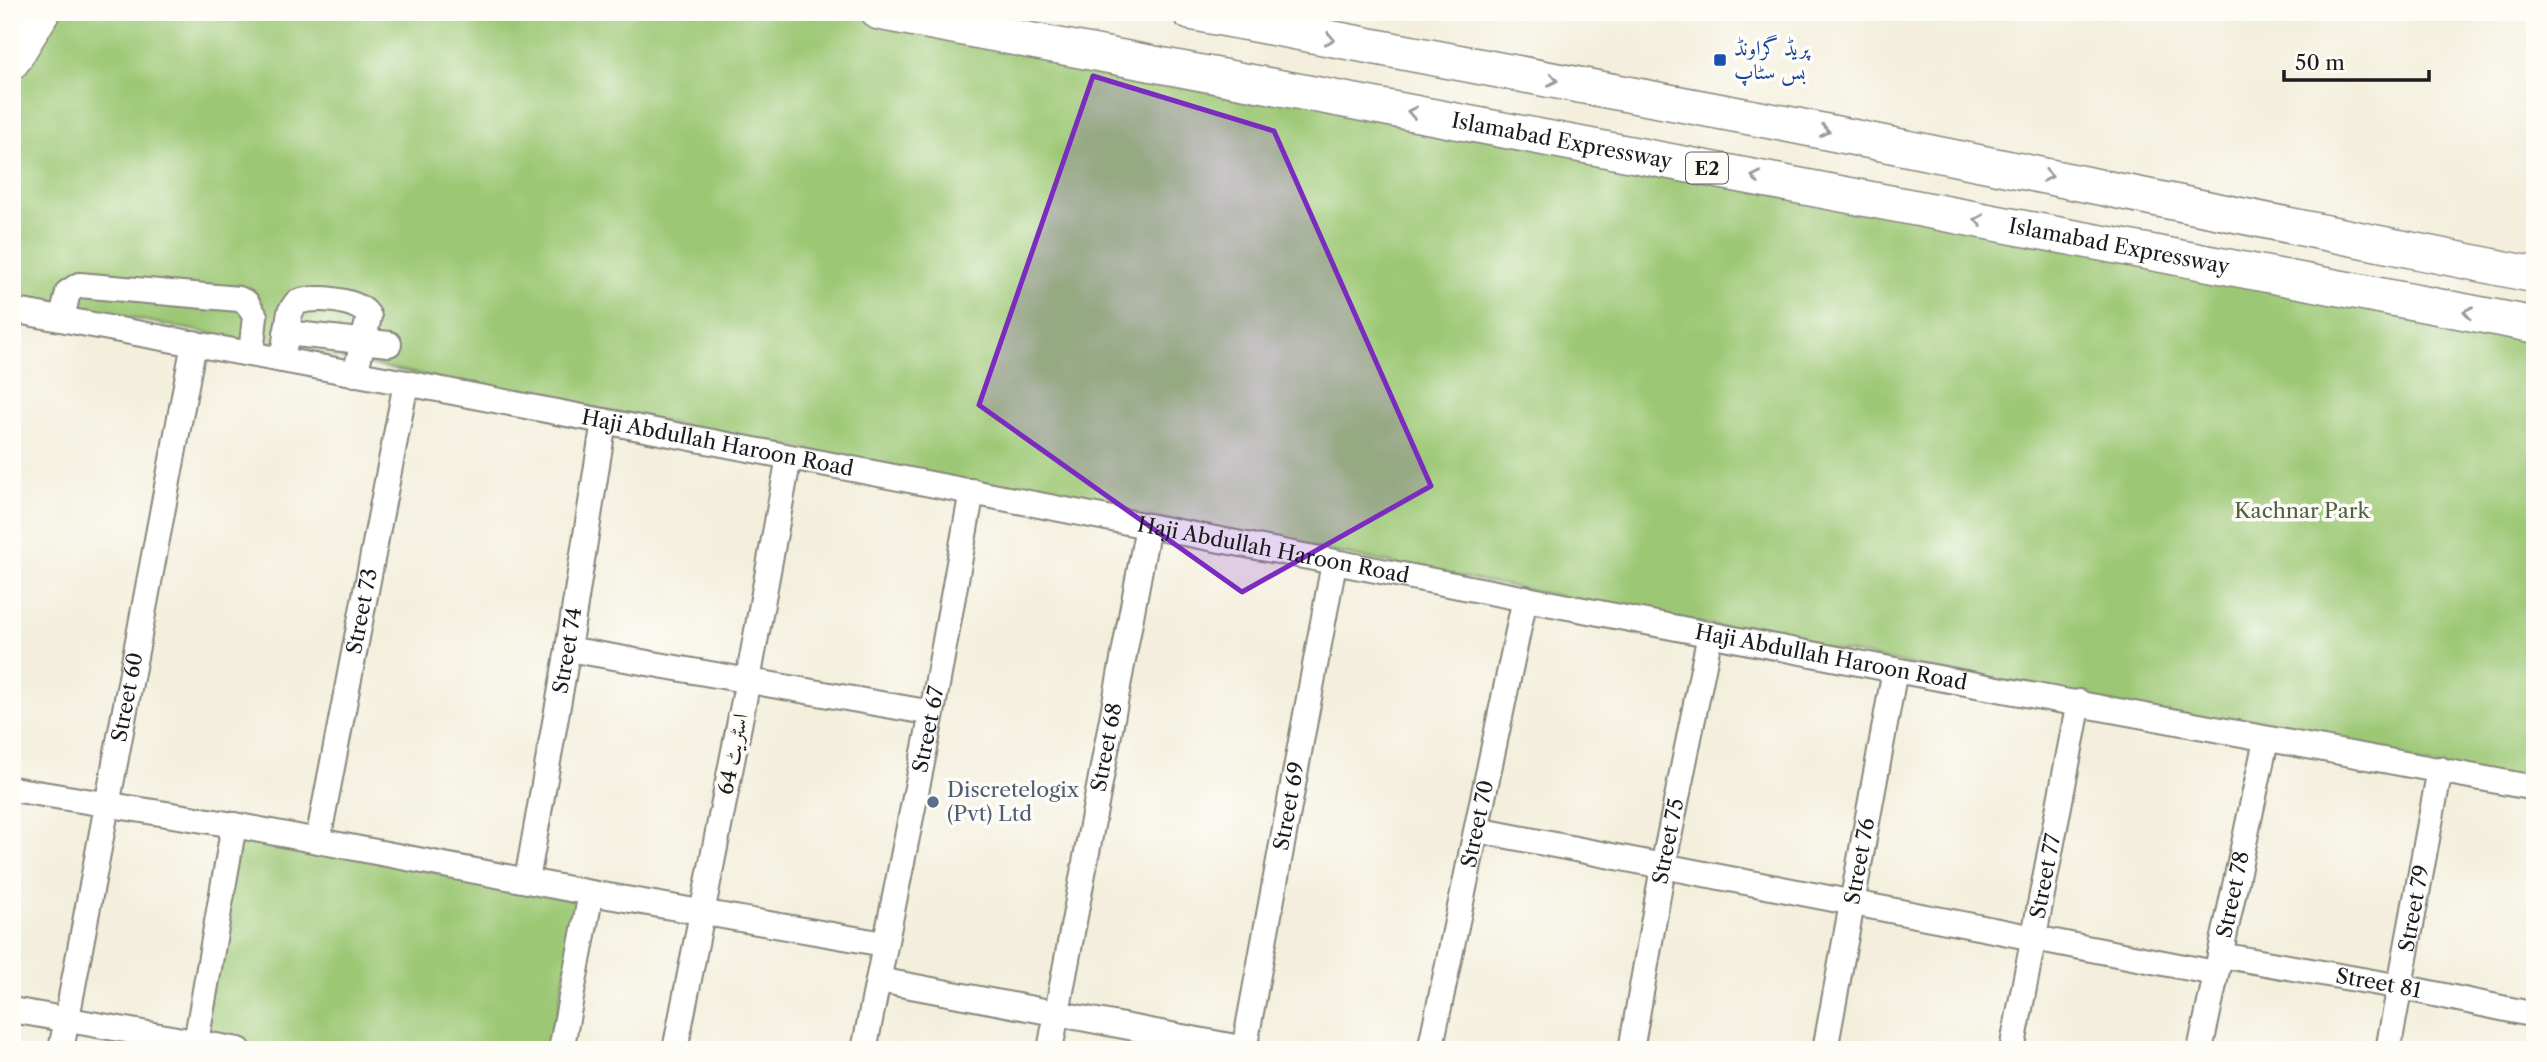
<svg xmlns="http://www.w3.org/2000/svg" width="2547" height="1062" font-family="'Libre Caslon Text',Amiri,serif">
	<rect width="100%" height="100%" fill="#fdfcf7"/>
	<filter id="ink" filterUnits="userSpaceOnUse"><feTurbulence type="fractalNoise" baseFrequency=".0143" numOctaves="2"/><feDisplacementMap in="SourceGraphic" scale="14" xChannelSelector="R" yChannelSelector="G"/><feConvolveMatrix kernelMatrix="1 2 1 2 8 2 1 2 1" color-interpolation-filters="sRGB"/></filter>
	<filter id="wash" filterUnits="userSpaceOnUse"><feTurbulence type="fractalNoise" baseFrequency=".00686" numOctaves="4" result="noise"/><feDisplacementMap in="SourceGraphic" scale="28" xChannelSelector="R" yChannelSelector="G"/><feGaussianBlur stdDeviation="1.57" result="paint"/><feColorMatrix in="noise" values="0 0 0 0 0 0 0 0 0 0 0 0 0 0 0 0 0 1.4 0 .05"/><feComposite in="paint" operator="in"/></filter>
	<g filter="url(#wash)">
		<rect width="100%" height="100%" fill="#f3efdc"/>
		<g fill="#9cc875" stroke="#5c7248" stroke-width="2">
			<path d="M12,12H845L2535,326V786L12,295Z"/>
			<path d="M240,835L578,900L551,1050H273L202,1035Z"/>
		</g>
	</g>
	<g filter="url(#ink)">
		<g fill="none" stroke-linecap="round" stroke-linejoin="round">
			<defs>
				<g id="minor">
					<path id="s1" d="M12,310L406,383L1895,670L2535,788"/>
					<path d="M62,319L68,292L79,285L239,299L247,303L255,316L251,354"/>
					<path d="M286,333L389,344"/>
					<path d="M282,360L290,312L296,303C312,295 361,299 369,317L355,374"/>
					<path d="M568,649L932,713"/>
					<path d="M12,789L234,825L591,893L884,944"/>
					<path d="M1477,830L2215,973"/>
					<path id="s2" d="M318,840L406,383"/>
					<path id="s3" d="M527,880L568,649L604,421"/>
					<path id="s4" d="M2220,955L2401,987L2535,1015"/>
					<path d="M879,980L1251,1050"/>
					<path d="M12,1010L239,1050"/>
					<path d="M196,1042L234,825"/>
					<path id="s5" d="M61,1050L194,343"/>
					<path d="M561,1050L591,893"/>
					<path d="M675,1050L748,680L789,457"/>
					<path id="s6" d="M864,1050L932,713L972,491"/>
					<path id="s7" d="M1050,1050L1148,526"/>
					<path id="s8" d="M1244,1050L1334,563"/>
					<path id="s9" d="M1430,1050L1525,598"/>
					<path id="s10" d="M1631,1050L1663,867L1710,634"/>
					<path id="s11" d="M1825,1050L1895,670"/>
					<path id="s12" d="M2012,1050L2079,702"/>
					<path id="s13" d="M2200,1050L2266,740"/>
					<path id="s14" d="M2388,1050L2440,769"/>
				</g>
				<g id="highway">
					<path id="s15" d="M879,12L2535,325"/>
					<path d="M1190,12L1792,125L2535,275"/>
					<path d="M12,61L42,12"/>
				</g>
			</defs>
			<use href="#minor" stroke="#88867c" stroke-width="28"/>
			<use href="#highway" stroke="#88867c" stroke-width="38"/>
			<use href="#minor" stroke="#fff" stroke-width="24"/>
			<use href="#highway" stroke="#fff" stroke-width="35"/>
		</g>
		<defs><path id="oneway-chevron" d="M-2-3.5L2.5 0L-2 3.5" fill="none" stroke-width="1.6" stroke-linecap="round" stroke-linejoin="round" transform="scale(1.75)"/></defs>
		<g stroke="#999">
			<use href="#oneway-chevron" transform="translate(1330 39) rotate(11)"/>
			<use href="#oneway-chevron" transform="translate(1553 80) rotate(11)"/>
			<use href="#oneway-chevron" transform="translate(1412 112) rotate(-169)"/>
			<use href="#oneway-chevron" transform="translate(1825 131) rotate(11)"/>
			<use href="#oneway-chevron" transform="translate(2048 176) rotate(11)"/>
			<use href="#oneway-chevron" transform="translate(1756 177) rotate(-169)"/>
			<use href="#oneway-chevron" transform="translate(1979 220) rotate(-169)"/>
			<use href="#oneway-chevron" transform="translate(2468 312) rotate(-169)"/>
		</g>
	</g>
	<path fill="#7b2cbf" fill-opacity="0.2" stroke="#7b2cbf" stroke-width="5" stroke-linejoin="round" d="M1093,76L1274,131L1431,486L1242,592L979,405Z"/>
	<rect fill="#1a4fb4" stroke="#fdfcf7" stroke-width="2.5" x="1713" y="53" width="14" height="14" rx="3.5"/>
	<circle fill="#5c6f8a" stroke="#fdfcf7" stroke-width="2.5" cx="933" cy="802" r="7"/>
	<g text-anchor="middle" stroke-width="7" stroke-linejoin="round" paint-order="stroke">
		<rect fill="#fdfcf7" stroke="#605f5e" stroke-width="2" x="1686" y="152.5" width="42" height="31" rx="5"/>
		<g font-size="19" font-weight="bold" fill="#1c1c1c">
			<text x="1707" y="175">E2</text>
		</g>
		<g font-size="21" fill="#164399" stroke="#fdfcf7" text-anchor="start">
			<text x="1734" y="55">پریڈ گراونڈ<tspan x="1734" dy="24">بس سٹاپ</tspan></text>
		</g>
		<g font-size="21" fill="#1c1c1c" stroke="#fdfcf7">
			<text dy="7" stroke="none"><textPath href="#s15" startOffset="695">Islamabad Expressway</textPath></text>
			<text dy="7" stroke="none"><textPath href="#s15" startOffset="1262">Islamabad Expressway</textPath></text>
			<text dy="7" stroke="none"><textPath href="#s1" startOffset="718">Haji Abdullah Haroon Road</textPath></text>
			<text dy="7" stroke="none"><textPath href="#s1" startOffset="1284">Haji Abdullah Haroon Road</textPath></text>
			<text dy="7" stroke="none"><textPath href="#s2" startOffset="233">Street 73</textPath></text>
			<text dy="7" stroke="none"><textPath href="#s3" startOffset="233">Street 74</textPath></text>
			<text dy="7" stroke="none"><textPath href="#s1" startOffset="1852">Haji Abdullah Haroon Road</textPath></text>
			<text dy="7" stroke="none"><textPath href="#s5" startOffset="359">Street 60</textPath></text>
			<text dy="7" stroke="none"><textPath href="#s6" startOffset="327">Street 67</textPath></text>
			<text dy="7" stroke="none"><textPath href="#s7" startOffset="308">Street 68</textPath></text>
			<text transform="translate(733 754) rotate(-79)" y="7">اسٹریٹ 64</text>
			<text dy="7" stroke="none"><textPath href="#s8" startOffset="248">Street 69</textPath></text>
			<text dy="7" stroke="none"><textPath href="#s9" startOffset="231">Street 70</textPath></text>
			<text dy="7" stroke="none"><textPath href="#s10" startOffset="212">Street 75</textPath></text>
			<text dy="7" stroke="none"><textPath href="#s11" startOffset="192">Street 76</textPath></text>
			<text dy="7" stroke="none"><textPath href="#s12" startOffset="177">Street 77</textPath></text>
			<text dy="7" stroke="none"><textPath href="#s13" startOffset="159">Street 78</textPath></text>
			<text dy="7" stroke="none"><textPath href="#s14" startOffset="144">Street 79</textPath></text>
			<text dy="7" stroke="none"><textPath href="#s4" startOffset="161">Street 81</textPath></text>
		</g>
		<g font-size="21" fill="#4f6140" stroke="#fdfcf7">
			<text x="2302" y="518">Kachnar Park</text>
		</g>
		<g font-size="21" fill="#4e5e75" stroke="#fdfcf7" text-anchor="start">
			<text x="947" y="797">Discretelogix<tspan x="947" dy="24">(Pvt) Ltd</tspan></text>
		</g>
	</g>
	<rect width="2547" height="1062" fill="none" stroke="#fdfcf7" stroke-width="42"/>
	<path d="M2284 70v10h145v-10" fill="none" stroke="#1c1c1c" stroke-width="3.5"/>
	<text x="2295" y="70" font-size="21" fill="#1c1c1c" stroke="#fdfcf7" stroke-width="5" paint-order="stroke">50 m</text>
</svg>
